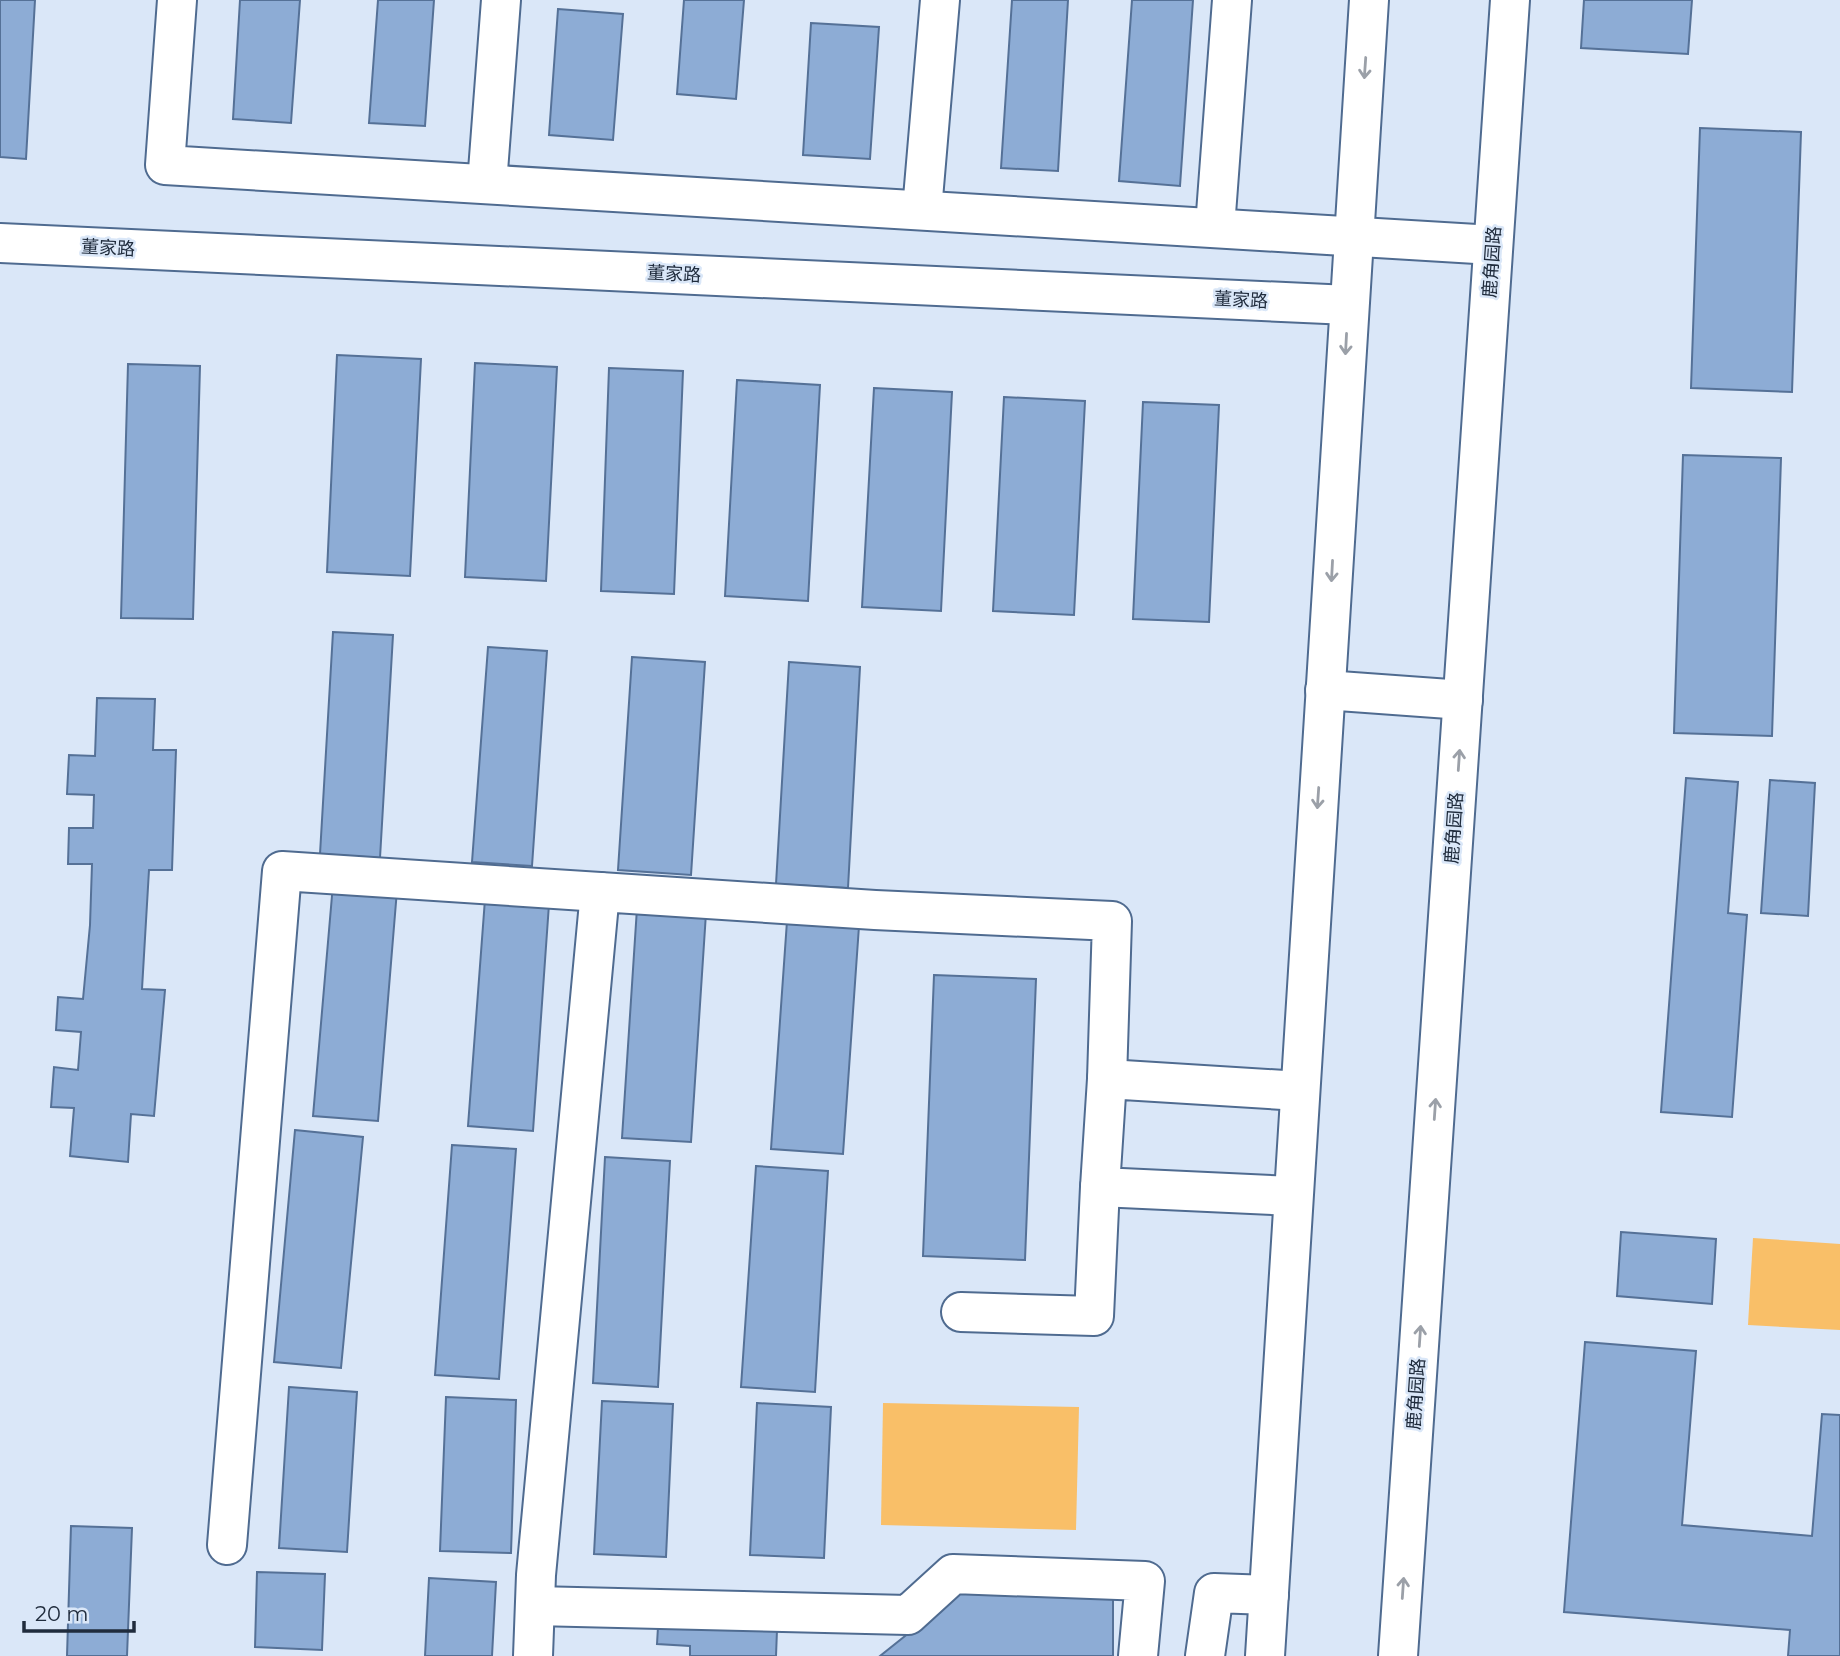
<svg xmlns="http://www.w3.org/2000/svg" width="1840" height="1656" font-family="Montserrat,'Noto Sans SC',sans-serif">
	<rect width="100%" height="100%" fill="#dae7f8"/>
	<g fill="#f9bf68">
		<path d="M1753,1238L1840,1244V1330L1748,1325Z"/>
		<path d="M883,1403L1079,1407L1076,1530L881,1525Z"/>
	</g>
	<g fill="#8dacd5" stroke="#557197" stroke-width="2">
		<path d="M0,0H35L26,159L0,157Z"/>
		<path d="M240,0H300L291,123L233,119Z"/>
		<path d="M378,0H434L425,126L369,123Z"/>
		<path d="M684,0H744L736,99L677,94Z"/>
		<path d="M1012,0H1068L1058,171L1001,168Z"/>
		<path d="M1132,0H1193L1180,186L1119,181Z"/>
		<path d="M1584,0H1692L1688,54L1581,48Z"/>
		<path d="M558,9L623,14L613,140L549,135Z"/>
		<path d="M811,23L879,27L870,159L803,155Z"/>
		<path d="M1700,128L1801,132L1792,392L1691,388Z"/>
		<path d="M337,355L421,359L410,576L327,572Z"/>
		<path d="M475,363L557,367L546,581L465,577Z"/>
		<path d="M128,364L200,366L193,619L121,618Z"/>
		<path d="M609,368L683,371L674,594L601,591Z"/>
		<path d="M737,380L820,385L808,601L725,596Z"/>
		<path d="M874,388L952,392L941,611L862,607Z"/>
		<path d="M1004,397L1085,401L1074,615L993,611Z"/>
		<path d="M1143,402L1219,405L1209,622L1133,619Z"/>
		<path d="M1683,455L1781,458L1772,736L1674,733Z"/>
		<path d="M333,632L393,635L380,858L320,854Z"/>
		<path d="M488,647L547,651L532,866L472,862Z"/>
		<path d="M632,657L705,662L691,875L618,870Z"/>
		<path d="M789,662L860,667L848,888L776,884Z"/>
		<path d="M97,698L155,699L153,750H176L172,870H149L142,989L165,990L154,1116L131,1114L128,1162L70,1156L74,1108L51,1107L54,1067L78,1070L81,1032L56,1030L58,997L83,999L90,925L92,864H68L69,828H93L94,795L67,794L69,755L95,756Z"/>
		<path d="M1686,778L1738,782L1728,913L1747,915L1732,1117L1661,1112Z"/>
		<path d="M1770,780L1815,783L1808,916L1761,913Z"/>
		<path d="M333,884L397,890L378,1121L313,1116Z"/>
		<path d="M485,899L549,904L533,1131L468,1126Z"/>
		<path d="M637,908L706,913L691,1142L622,1138Z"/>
		<path d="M787,921L859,926L843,1154L771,1149Z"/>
		<path d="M934,975L1036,979L1025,1260L923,1256Z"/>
		<path d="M295,1130L363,1137L341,1368L274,1362Z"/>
		<path d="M452,1145L516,1149L499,1379L435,1375Z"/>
		<path d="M605,1157L670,1161L658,1387L593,1383Z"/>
		<path d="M756,1166L828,1171L815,1392L741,1387Z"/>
		<path d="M1621,1232L1716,1239L1712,1304L1617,1296Z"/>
		<path d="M1585,1342L1696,1351L1682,1525L1812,1536L1822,1414L1840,1415V1656H1788L1790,1630L1564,1612Z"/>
		<path d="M289,1387L357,1392L347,1552L279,1548Z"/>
		<path d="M446,1397L516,1400L511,1553L440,1551Z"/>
		<path d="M602,1401L673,1404L666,1557L594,1554Z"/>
		<path d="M757,1403L831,1407L824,1558L750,1555Z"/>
		<path d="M71,1526L132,1528L127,1656H67Z"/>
		<path d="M257,1572L325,1574L322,1650L255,1647Z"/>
		<path d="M429,1578L496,1582L492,1656H425Z"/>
		<path d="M964,1589L1113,1594V1656H880Z"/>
		<path d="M658,1627L777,1630L776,1656H690V1646L657,1644Z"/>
	</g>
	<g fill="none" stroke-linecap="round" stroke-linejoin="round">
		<defs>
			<g id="minor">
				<path d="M177,0L165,165L1493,245"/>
				<path d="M487,184L501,0"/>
				<path d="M922,210L940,0"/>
				<path d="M1215,227L1232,0"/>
				<path d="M0,243L1349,305"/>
				<path d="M1325,690L1463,700"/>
				<path d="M1293,1196L1100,1187L1107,1079L1300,1091"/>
				<path d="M961,1312L1094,1316L1100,1187"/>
				<path d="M227,1545L282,871L600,892"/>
				<path d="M535,1606L908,1615L953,1574L1145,1581L1138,1656"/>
				<path d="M533,1656L536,1575L600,892L875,910L1112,921L1107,1079"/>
				<path d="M1205,1656L1214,1593L1269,1595"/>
				<path d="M1265,1656L1369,0"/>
				<path d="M1398,1656L1510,0"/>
			</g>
		</defs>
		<use href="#minor" stroke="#4f6b90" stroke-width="42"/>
		<use href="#minor" stroke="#fff" stroke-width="38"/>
	</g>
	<defs><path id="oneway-shaft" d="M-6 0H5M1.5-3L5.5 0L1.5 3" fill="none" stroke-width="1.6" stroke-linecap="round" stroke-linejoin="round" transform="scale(1.75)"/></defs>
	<g stroke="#9ba0a8">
		<use href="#oneway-shaft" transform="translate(1365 68) rotate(94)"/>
		<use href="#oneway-shaft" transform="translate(1346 344) rotate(93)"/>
		<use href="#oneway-shaft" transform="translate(1332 571) rotate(93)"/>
		<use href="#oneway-shaft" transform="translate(1459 760) rotate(-86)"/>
		<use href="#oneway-shaft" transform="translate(1318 798) rotate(94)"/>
		<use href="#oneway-shaft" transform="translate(1435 1109) rotate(-86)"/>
		<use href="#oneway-shaft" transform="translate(1420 1336) rotate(-86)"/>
		<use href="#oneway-shaft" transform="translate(1403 1588) rotate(-86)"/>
	</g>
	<g text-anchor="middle" stroke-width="5" stroke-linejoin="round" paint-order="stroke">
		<g font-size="18" fill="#202c3d" stroke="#dae7f8">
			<text transform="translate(108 248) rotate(3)" y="6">董家路</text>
			<text transform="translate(1492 262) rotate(-86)" y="6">鹿角园路</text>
			<text transform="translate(674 274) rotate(3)" y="6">董家路</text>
			<text transform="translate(1241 300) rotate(3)" y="6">董家路</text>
			<text transform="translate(1454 828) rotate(-86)" y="6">鹿角园路</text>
			<text transform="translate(1416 1394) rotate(-86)" y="6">鹿角园路</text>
		</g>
	</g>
	<path d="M24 1621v10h110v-10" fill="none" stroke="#202c3d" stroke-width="3.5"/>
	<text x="35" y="1621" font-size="21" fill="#202c3d" stroke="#dae7f8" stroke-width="5" paint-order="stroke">20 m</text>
</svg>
